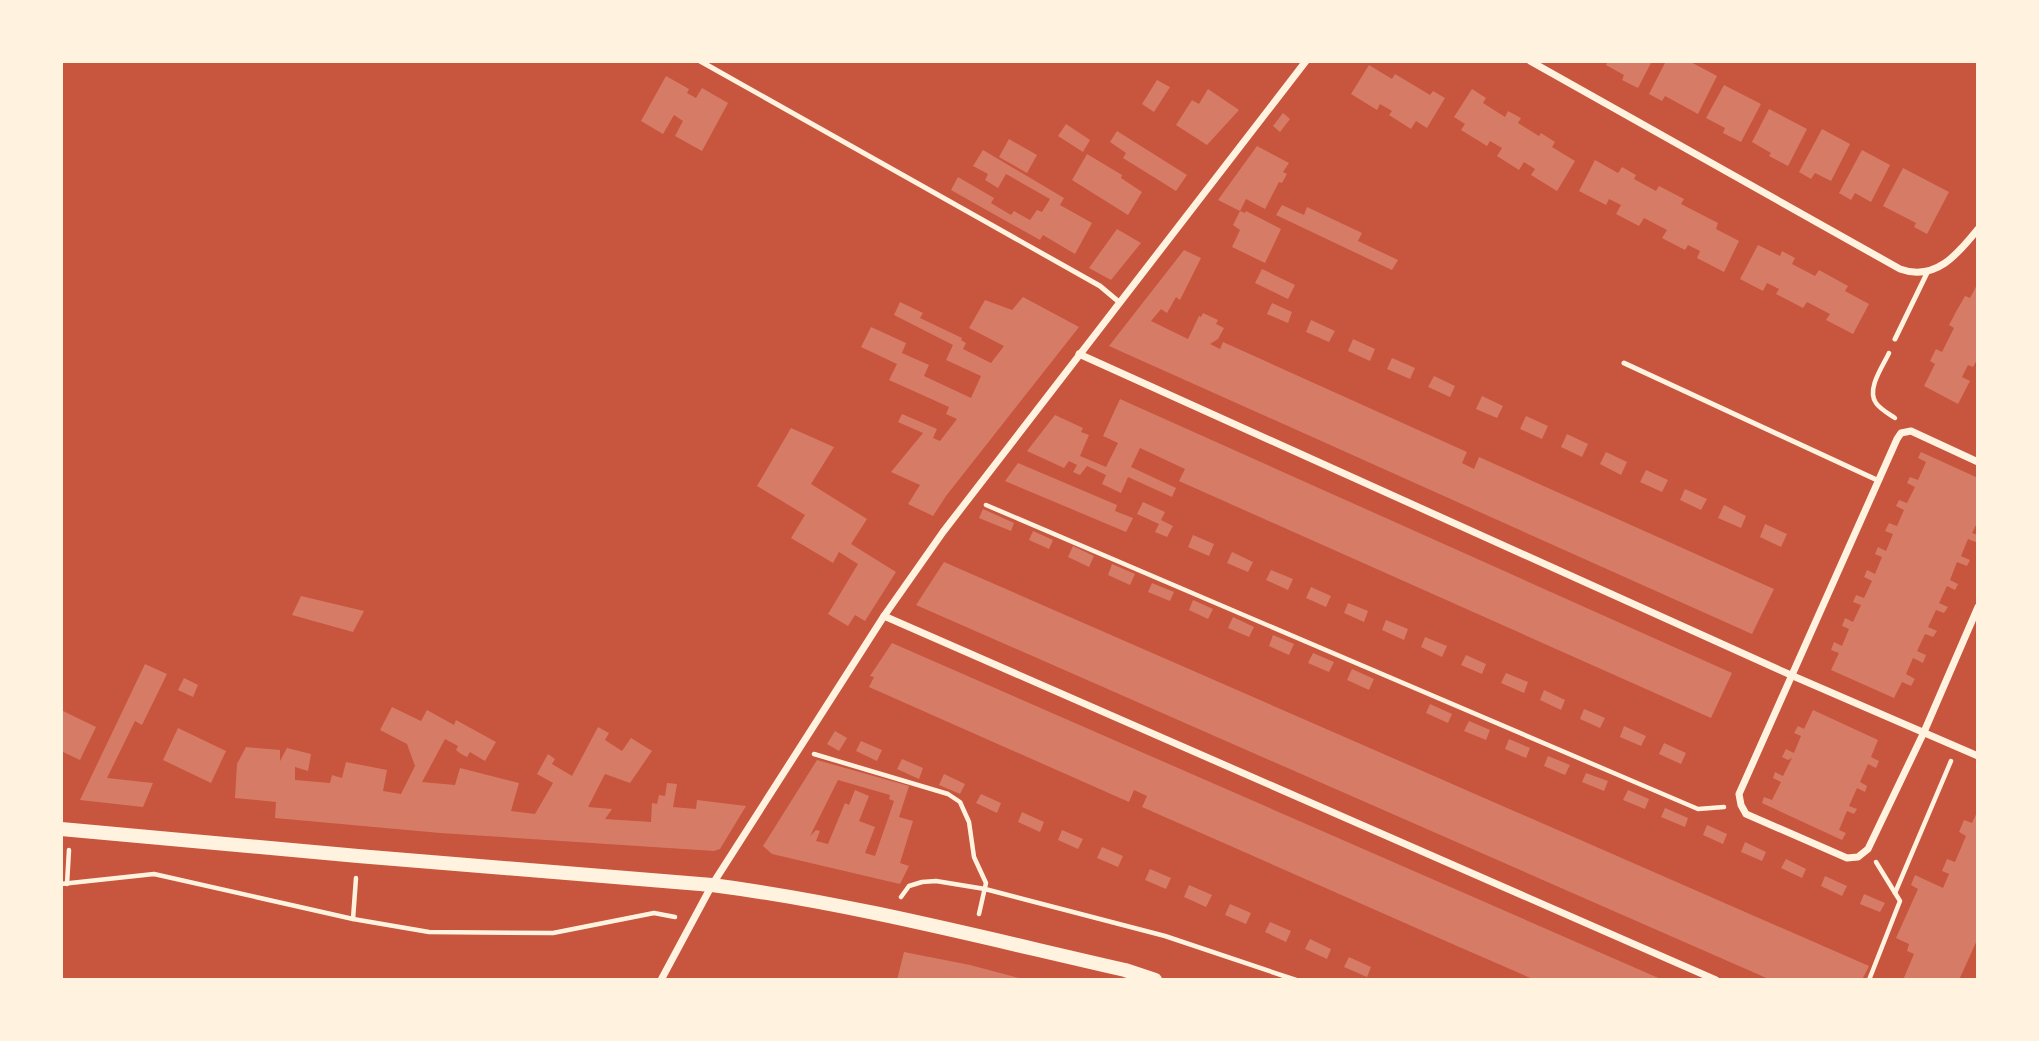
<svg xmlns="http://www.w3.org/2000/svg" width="2039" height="1041" font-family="Karla,sans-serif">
	<rect width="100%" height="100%" fill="#c8553d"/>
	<g fill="#d67c66" fill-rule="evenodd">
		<path d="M1608,61H1652L1638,88L1622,80L1624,75L1606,65Z"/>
		<path d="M1666,61H1689L1717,76L1698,114L1665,96L1662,101L1649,94Z"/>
		<path d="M1369,65L1392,79L1395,74L1430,95L1433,91L1445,98L1427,128L1416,121L1411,129L1389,115L1392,111L1380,104L1377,110L1351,94Z"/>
		<path d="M666,76L689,89L687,93L696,98L702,88L728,103L702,151L675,136L683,121L674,115L663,134L641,121Z"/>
		<path d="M1157,80L1170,87L1154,112L1142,104Z"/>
		<path d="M1724,85L1761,104L1741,142L1723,133L1725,128L1706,118Z"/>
		<path d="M1208,89L1239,110L1207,145L1176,125L1192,100L1199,104Z"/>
		<path d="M1472,89L1486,98L1483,103L1505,117L1508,111L1521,118L1518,123L1539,136L1541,133L1555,142L1552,147L1575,161L1557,191L1531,175L1535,169L1524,162L1519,170L1497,156L1502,148L1490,141L1487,146L1461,130L1465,124L1454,117Z"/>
		<path d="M1769,109L1807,129L1788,166L1769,156L1771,153L1752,142Z"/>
		<path d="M1283,113L1290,119L1280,132L1273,126Z"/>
		<path d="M1066,124L1090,140L1083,152L1058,136Z"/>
		<path d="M1822,129L1850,144L1831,181L1815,173L1811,179L1799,172Z"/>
		<path d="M1117,131L1187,175L1176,191L1123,158L1126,153L1110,142Z"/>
		<path d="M1009,139L1037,155L1027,173L999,157Z"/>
		<path d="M1257,146L1289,163L1283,172L1287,174L1282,183L1279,182L1265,209L1246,199L1240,211L1218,200Z"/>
		<path d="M983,150L1064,198L1060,205L1092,223L1075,254L1043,235L1040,240L951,190L958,177L994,198L991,203L1011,215L1014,211L1030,220L1037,210L1042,212L1050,199L1006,174L998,188L985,180L988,174L973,166Z"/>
		<path d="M1862,150L1890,165L1871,202L1855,193L1851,200L1839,193Z"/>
		<path d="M1087,154L1122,175L1121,178L1142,192L1128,215L1072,180Z"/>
		<path d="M1595,160L1618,173L1622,167L1636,175L1634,179L1656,191L1659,186L1684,199L1681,204L1718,223L1716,229L1739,241L1724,272L1697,258L1700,251L1688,245L1685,250L1662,238L1667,230L1644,218L1639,226L1616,214L1621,205L1609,199L1606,205L1579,191Z"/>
		<path d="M1903,168L1949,192L1927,234L1914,227L1916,223L1883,206Z"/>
		<path d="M1282,205L1304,215L1307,207L1362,233L1358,241L1398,260L1392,270L1276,215Z"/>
		<path d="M1240,211L1245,213L1246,211L1281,229L1265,263L1232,247L1240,230L1233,225Z"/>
		<path d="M1117,229L1141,243L1111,280L1089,268Z"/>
		<path d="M1758,245L1780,256L1782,251L1795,258L1792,264L1815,276L1819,270L1848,286L1845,291L1869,304L1853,334L1826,320L1830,314L1807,302L1803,308L1776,294L1779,289L1767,283L1763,291L1740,279Z"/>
		<path d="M1184,250L1201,258L1180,300L1176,297L1167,313L1161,309L1151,321L1188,339L1199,316L1201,317L1203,313L1218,320L1216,324L1224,328L1218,339L1210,344L1220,349L1223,342L1467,452L1462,463L1474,469L1479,457L1774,589L1752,634L1109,346Z"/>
		<path d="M1262,269L1295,285L1288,299L1255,283Z"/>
		<path d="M1978,283V358L1973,367L1968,365L1962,377L1970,381L1958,404L1924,386L1935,364L1930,361L1936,349L1942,352L1954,328L1949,325L1957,310L1965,296L1970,298Z"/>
		<path d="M1023,297L1079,327L946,496L933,516L908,504L920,485L891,472L923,433L898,422L902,414L937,429L933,438L940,441L957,419L946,414L949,407L889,380L897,364L861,347L871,327L906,343L902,353L929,365L924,376L971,398L981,376L946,360L953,345L894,315L900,302L923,313L920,318L962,338L961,340L966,343L963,349L991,363L1004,346L969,328L985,300L1012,310Z"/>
		<path d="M1272,303L1292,312L1288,323L1267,314Z"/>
		<path d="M1311,320L1335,331L1329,342L1306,332Z"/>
		<path d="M1353,339L1375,349L1370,361L1348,351Z"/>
		<path d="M1392,358L1415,368L1410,379L1387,369Z"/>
		<path d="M1434,376L1455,386L1450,397L1428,387Z"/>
		<path d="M1482,396L1503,406L1497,418L1476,409Z"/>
		<path d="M1120,399L1732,673L1711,718L1179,481L1185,469L1140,448L1131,467L1176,488L1172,497L1128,477L1121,493L1102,484L1106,475L1087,466L1080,475L1073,472L1077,465L1069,461L1064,468L1027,451L1055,415L1083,428L1081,432L1089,435L1080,456L1106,467L1118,443L1103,436Z"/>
		<path d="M1526,416L1548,426L1542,439L1520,429Z"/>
		<path d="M791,428L834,447L811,484L867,519L851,544L896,572L865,621L855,615L848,626L828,614L858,564L839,552L833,563L791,538L805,515L757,486Z"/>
		<path d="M1567,434L1588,444L1582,457L1561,447Z"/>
		<path d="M1606,452L1627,462L1621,475L1600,464Z"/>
		<path d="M1921,452L1978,478V521L1972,533L1978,535V543L1968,539L1961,556L1970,560L1967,566L1957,562L1950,580L1958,584L1955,590L1947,586L1939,603L1948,607L1944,613L1936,610L1928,627L1937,631L1933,637L1925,634L1917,651L1926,655L1923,663L1913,658L1906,674L1915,679L1911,686L1902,682L1894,698L1831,670L1839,653L1831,650L1834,642L1842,646L1849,629L1842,626L1845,618L1853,622L1861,605L1853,602L1856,595L1864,598L1872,581L1864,577L1867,570L1875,574L1882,557L1875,554L1878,547L1886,551L1893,534L1885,531L1889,523L1897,526L1904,510L1896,506L1899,500L1907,503L1915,487L1907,483L1910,477L1918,480L1926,462L1918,458Z"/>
		<path d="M1018,463L1117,505L1115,511L1133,518L1126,532L1005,481Z"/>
		<path d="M1646,470L1668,480L1662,492L1640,482Z"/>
		<path d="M1685,489L1707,499L1701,510L1680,500Z"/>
		<path d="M1143,502L1165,512L1161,520L1173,526L1167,537L1155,532L1159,524L1137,514Z"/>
		<path d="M1724,505L1746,516L1741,528L1718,518Z"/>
		<path d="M983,509L1014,523L1011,531L979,518Z"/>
		<path d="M1765,524L1787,534L1781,547L1760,537Z"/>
		<path d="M1033,531L1053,540L1049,549L1029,540Z"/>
		<path d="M1193,535L1214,544L1209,556L1188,547Z"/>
		<path d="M1073,546L1094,556L1089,567L1068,557Z"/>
		<path d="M1232,552L1253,562L1248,572L1227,563Z"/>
		<path d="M944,562L1869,966L1862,980H1771L916,605Z"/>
		<path d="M1112,564L1135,574L1130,585L1108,575Z"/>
		<path d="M1271,570L1293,579L1288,590L1266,580Z"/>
		<path d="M1152,583L1174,592L1170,601L1148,592Z"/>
		<path d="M1311,587L1331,596L1326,607L1306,598Z"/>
		<path d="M301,596L364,611L353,632L292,615Z"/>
		<path d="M1193,600L1213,609L1208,619L1189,610Z"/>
		<path d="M1348,603L1368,611L1364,622L1344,613Z"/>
		<path d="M1233,617L1254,627L1249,637L1228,628Z"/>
		<path d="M1386,620L1408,629L1404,640L1382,630Z"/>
		<path d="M1273,635L1294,644L1289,655L1269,646Z"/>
		<path d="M1425,637L1447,646L1442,657L1421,647Z"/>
		<path d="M892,643L1011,695L1663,980H1535L1457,946L1142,807L1147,796L1134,790L1129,802L869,687L874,677L870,676Z"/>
		<path d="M1313,653L1334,662L1329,672L1308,663Z"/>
		<path d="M1466,655L1486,664L1482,674L1461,665Z"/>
		<path d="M145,664L167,674L142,725L135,721L107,778L153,783L143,807L80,800Z"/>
		<path d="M1352,669L1374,679L1369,690L1347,680Z"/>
		<path d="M1506,673L1528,682L1524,693L1501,683Z"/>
		<path d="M184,678L198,685L193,697L178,690Z"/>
		<path d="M1544,690L1565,700L1561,710L1540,700Z"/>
		<path d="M1430,704L1452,714L1448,723L1426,713Z"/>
		<path d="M392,707L421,721L427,710L454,725L456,720L496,742L485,761L470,752L467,757L461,754L456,750L458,746L445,739L422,782L455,785L460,768L519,783L511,811L535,814L553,783L537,774L548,754L555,759L552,764L572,776L598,727L609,733L605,740L622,751L631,738L652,751L630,783L605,774L588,807L612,809L605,819L651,822L652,803L657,804L659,795L665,796L667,783L677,784L673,807L696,809L697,800L746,806L720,849L714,851L440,833L275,818L276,802L235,798L237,764L246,747L280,750V761L287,748L311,754L308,771L295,767V780L330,783L332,775L342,778L346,762L387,770L383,791L401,794L415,766L407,744L380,730Z"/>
		<path d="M1584,709L1605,718L1600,728L1580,719Z"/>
		<path d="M61,710L96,727L80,760L61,751Z"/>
		<path d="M1813,710L1878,740L1871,757L1879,761L1876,768L1868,764L1860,782L1867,786L1865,792L1857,788L1849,806L1857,809L1854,814L1847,811L1839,830L1846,833L1842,840L1762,803L1764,797L1772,800L1781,782L1773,778L1775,772L1783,776L1792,758L1788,760L1782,757L1786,749L1794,753L1801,736L1794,733L1798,726L1804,729Z"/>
		<path d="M1469,721L1490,730L1486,740L1464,731Z"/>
		<path d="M1624,726L1646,736L1641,746L1620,737Z"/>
		<path d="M178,728L226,751L211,783L163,760Z"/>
		<path d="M835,731L847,738L839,751L827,744Z"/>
		<path d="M1509,739L1530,748L1526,758L1505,749Z"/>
		<path d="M861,741L882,750L877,761L856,751Z"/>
		<path d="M1664,743L1686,753L1681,764L1659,754Z"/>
		<path d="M1548,756L1570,765L1565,775L1544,766Z"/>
		<path d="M902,759L923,768L919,779L897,769Z"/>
		<path d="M817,760L909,786L899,817L913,821L900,863L909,866L900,884L772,854L763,846ZM838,780L890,795L889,799L894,801L875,856L865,853L875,827L859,821L869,796L855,790L849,805L845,803L828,844L816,841L820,831L816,830L810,836Z"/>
		<path d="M1586,773L1608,781L1604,791L1582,782Z"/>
		<path d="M944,774L965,784L960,794L939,785Z"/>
		<path d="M1628,790L1649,799L1645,809L1623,800Z"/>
		<path d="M981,794L1001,803L997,813L976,803Z"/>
		<path d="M1665,808L1688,818L1685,827L1661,817Z"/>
		<path d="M1978,810V938L1959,980H1903L1914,954L1907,951L1909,944L1896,938L1918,889L1911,885L1915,875L1943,888L1949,874L1942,871L1947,859L1955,862L1966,836L1959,832L1964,820L1972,823Z"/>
		<path d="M1022,812L1044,822L1040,832L1018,822Z"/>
		<path d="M1707,825L1727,834L1723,844L1703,835Z"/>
		<path d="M1062,830L1083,839L1078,849L1058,840Z"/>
		<path d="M1745,842L1766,852L1762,861L1741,852Z"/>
		<path d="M1102,847L1123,856L1118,867L1097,858Z"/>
		<path d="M1786,859L1806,869L1802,878L1781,868Z"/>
		<path d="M1150,869L1171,878L1166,889L1145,880Z"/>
		<path d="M1825,876L1847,886L1842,896L1821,886Z"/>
		<path d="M1189,885L1212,895L1206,907L1184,897Z"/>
		<path d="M1864,894L1885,903L1880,912L1860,904Z"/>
		<path d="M1230,904L1251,913L1246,924L1225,915Z"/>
		<path d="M1270,922L1291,931L1286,942L1265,932Z"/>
		<path d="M1310,939L1331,949L1327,959L1305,949Z"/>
		<path d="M904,952L970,965L1026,980H897Z"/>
		<path d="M1349,957L1371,967L1367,977L1344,967Z"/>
	</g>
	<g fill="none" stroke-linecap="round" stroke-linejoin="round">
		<g stroke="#fff3e0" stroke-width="4.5">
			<path d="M1889,353C1883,366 1866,389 1876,403C1880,409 1889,414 1895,418"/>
			<path d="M986,505L1698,809L1724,807"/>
			<path d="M814,754L948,794L960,802L969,822L974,857L986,883L979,914"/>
			<path d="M61,884L154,874L353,919L429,932L553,933L654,913L675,917"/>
			<path d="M67,884L69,850"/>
			<path d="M1895,893L1951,761"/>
			<path d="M901,897L909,886L922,882L936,881L985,889L1165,936L1296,980"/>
			<path d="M353,919L356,878"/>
			<path d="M1869,980L1900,901L1876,862"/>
		</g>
		<g stroke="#fff3e0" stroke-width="5">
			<path d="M700,61L1100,286L1119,302"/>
			<path d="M1895,339L1928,271"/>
			<path d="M1624,363L1877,480"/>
		</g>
		<g stroke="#fff3e0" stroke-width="7">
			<path d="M1530,61L1900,269C1935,282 1958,254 1978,229"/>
			<path d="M1079,354L1793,676L1978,756"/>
			<path d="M1978,462L1911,431L1901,433L1897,439L1739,794L1741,805L1746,814L1847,858L1858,857L1868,849L1924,732L1978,607"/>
			<path d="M884,616L1716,980"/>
			<path d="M661,980L712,885L884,616L943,532L1306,61"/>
		</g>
		<path stroke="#fff3e0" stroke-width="14" d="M61,829L358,856L712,885C851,903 988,939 1125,970L1155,980"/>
	</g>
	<rect width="2039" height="1041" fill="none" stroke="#fff3e0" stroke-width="126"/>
</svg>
